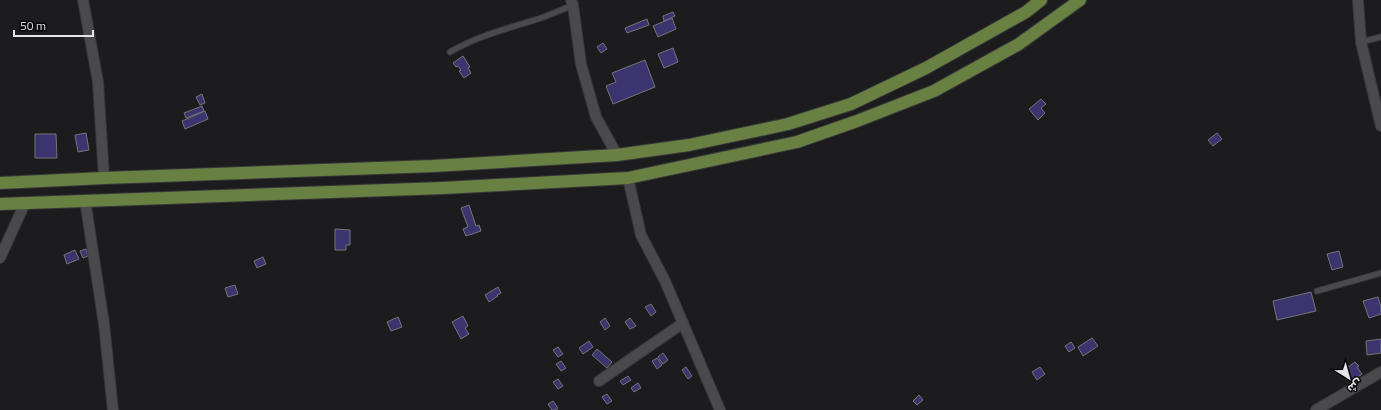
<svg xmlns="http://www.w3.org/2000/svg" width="1381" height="410" font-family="'Titillium Web','Noto Sans Arabic',sans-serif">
	<rect width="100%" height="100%" fill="#1c1c1f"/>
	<g fill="#3b346f" stroke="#747478">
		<path d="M673,12L675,16L664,21L663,16Z"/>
		<path d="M672,18L676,29L658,37L653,26Z"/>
		<path d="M647,19L649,25L627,33L625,28Z"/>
		<path d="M603,43L607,49L601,53L597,47Z"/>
		<path d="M673,48L678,62L664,68L658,54Z"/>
		<path d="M463,56L470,67L468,68L471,73L464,78L459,71L461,70L458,66L456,67L453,63Z"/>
		<path d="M645,60L655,87L613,104L606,86L616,82L612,73Z"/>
		<path d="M202,94L205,103L200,105L196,97Z"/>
		<path d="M1041,99L1046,104L1041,108L1045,113L1038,120L1029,109Z"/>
		<path d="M202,106L204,111L186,118L184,113Z"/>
		<path d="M205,111L208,119L185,129L182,121Z"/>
		<path d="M86,133L89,150L78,152L75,135Z"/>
		<path d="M1217,133L1222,139L1213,146L1208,140Z"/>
		<path d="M35,134H56L57,158H35Z"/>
		<path d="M469,205L476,226L479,225L481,231L466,236L463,229L468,227L461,208Z"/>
		<path d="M335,229L350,230V245H346V250H335Z"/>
		<path d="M86,249L88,256L83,258L80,251Z"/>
		<path d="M75,250L79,259L67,264L64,255Z"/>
		<path d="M1339,251L1343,267L1332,270L1327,254Z"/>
		<path d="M263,257L266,264L257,268L254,261Z"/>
		<path d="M235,285L238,294L228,297L225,288Z"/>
		<path d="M498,287L501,293L497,295L498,296L489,302L485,295Z"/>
		<path d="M1311,292L1316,311L1277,320L1273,301Z"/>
		<path d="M1378,297L1381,307V314L1369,318L1363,301Z"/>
		<path d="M651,304L656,312L651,316L645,307Z"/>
		<path d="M463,316L468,326L465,328L469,334L461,339L452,322Z"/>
		<path d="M398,317L402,327L391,331L387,322Z"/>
		<path d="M605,318L610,326L605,330L600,322Z"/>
		<path d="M630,318L636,326L630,329L625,322Z"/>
		<path d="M1092,338L1098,346L1083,356L1078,347Z"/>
		<path d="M1381,339V353L1367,355L1366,341Z"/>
		<path d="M589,341L593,347L583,354L579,348Z"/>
		<path d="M1071,342L1075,348L1069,352L1065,346Z"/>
		<path d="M558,347L563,354L558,357L553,350Z"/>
		<path d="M597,349L612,362L607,368L592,355Z"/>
		<path d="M663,353L668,360L663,364L658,357Z"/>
		<path d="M657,358L662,365L657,369L652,361Z"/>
		<path d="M561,361L566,368L561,371L556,364Z"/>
		<path d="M1355,362L1359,366L1357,367L1362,374L1352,381L1344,370Z"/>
		<path d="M686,367L692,376L688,379L682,370Z"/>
		<path d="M1040,367L1045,374L1037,380L1032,372Z"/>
		<path d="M628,376L631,380L623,385L620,381Z"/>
		<path d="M558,379L563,386L558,389L553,382Z"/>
		<path d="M638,383L641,388L634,392L631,388Z"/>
		<path d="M607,394L612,401L607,404L602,397Z"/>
		<path d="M919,395L923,400L917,405L913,401Z"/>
		<path d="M553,401L558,408L556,410H552L548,404Z"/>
	</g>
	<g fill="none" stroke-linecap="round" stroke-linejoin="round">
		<defs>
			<g id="lane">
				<path d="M1361,42L1381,37"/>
				<path d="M450,52C479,35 510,28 541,18C552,14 563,9 573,5"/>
				<path d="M1317,291L1381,273"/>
			</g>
			<g id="street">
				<path d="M83,0L98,82L104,178"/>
				<path d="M571,0L573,5L581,64L596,117L617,155"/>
				<path d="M1358,0L1361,42L1381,126"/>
				<path d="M628,178L641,235L665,281L720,410"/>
				<path d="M85,200L104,324L113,410"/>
				<path d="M0,258L25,203"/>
				<path d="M599,381L683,323"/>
				<path d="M1316,410L1381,372"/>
			</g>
			<g id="primary">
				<path d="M0,183L104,178L433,166L617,155L689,145L788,124L851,104L926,68L1026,12L1041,0"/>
				<path d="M0,204L443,188L628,178L797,142L857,121L934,91L1019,44L1080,0"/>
			</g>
		</defs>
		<use href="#lane" stroke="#38383a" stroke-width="7"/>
		<use href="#street" stroke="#38383a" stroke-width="12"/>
		<use href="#primary" stroke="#38383a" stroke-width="14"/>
		<use href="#lane" stroke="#4a4a4d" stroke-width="5"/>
		<use href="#street" stroke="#4a4a4d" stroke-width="10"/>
		<use href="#primary" stroke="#698043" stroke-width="12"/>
	</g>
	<g transform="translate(1349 378) rotate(143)" stroke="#070708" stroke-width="3" paint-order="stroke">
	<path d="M0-3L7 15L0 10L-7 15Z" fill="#e5e5e8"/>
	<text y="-6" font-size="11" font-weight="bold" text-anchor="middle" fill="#e5e5e8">ش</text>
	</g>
	<path d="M14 30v6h79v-6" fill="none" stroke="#e5e5e8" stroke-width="2"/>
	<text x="20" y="30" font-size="12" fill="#e5e5e8" stroke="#070708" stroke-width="3" paint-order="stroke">50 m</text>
</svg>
